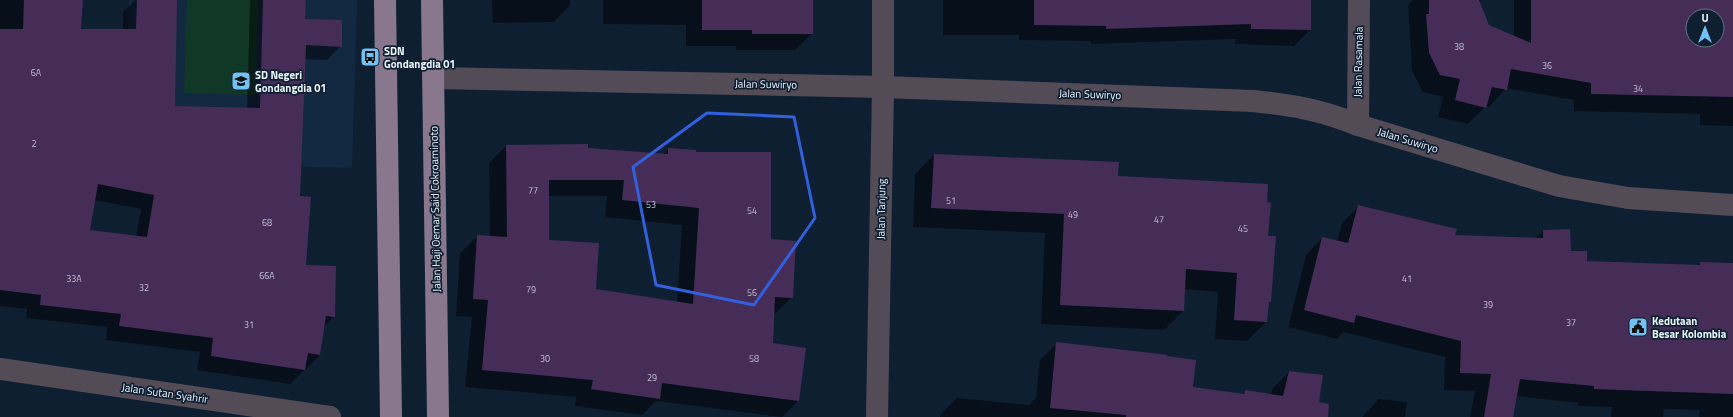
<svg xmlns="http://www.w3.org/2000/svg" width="1733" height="417" font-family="'Titillium Web',sans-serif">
	<rect width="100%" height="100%" fill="#0e1f32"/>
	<path fill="#132942" d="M129,0H357L352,168L124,162Z"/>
	<path fill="#113727" d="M187,0H258L255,95L184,93Z"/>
	<g fill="#0007" fill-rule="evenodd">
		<path d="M0,0H82L80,30H123V12L135,0H176L174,107L247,109L250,0H305L304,20L341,46L327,60L304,59L299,197L305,266L334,317L323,327L320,355L290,384L197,370L200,352L106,340L107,327L26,318L27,309L0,306ZM94,200L141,209L136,237L89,231Z"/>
		<path d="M492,0H570V5L554,22L493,23Z"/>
		<path d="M603,0H812V34L795,50H736V46H686V25L603,24Z"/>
		<path d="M943,0H1310V30L1294,46L1235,44L1236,39L1091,44V41L1019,40V35H943Z"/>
		<path d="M1413,0H1480V4L1488,25L1514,37V0H1733V126L1700,125V114L1574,111V100L1506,88L1489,107L1486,106L1468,124L1438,117L1443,97L1423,92L1412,71L1408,5ZM1693,16H1717V40H1693Z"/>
		<path d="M506,146L587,149L662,155L669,149L770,240L792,297L775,314H773L772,344L798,401L782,417L656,401L642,415L575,406L576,397L465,387L472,317L456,316L460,253L478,236L490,237L489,163ZM548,196H607L605,217L682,225L677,303L595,290L548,241Z"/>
		<path d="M934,155L1117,177L1267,237H1275L1270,302L1267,305L1266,322L1247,341L1215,339L1218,292L1184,289L1183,311L1164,330L1041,324L1045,233L913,227L915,174Z"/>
		<path d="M1359,206L1454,236L1535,239L1543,231L1570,252L1586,262L1697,266L1701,263L1733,264V417H1699L1700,410L1664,409L1663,417H1611L1612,407L1578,406V403L1516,396L1512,417H1470L1475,391L1444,390L1445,357L1343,332L1337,339L1288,327L1306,255L1322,238L1337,242L1342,223Z"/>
		<path d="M1057,343L1192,388L1241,395L1245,391L1271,395L1272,389L1289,372L1316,417H940V415L957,398L1029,405L1036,398L1040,360Z"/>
		<path d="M1379,399L1407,402L1405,417H1362Z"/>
	</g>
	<g fill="#452d58" fill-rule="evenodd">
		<path d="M24,0H83L81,29H136L137,0H177L175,106L260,108L263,0H306L305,19L342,20V47L306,45L300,196L311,197L306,265L336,266L335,317L326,316L320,355L308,353L305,370L211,356L213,338L119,326L121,314L40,305L41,295L0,290V29H23ZM98,184L154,195L147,237L90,230Z"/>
		<path d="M702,0H813V34H752V30H702Z"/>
		<path d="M1034,0H1311V30L1251,29V24L1106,29V26L1034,25Z"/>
		<path d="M1429,0H1479L1489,25L1531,43V0H1733V97L1591,94V83L1511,69L1507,90L1492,87L1486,108L1455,100L1460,79L1440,75L1429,53L1426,14H1429ZM1693,16H1717V40H1693Z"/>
		<path d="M588,144V148L668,154V148L696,150V152H771V239L796,241L793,298L775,297L773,343L806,348L799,401L662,383L660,399L591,389L593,380L482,370L488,300L473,299L477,235L507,237L506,145ZM549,180H624L622,200L699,208L693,304L596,289L599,243L549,240Z"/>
		<path d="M934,154L1119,162L1118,176L1268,184L1267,202L1271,203L1268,236H1276L1271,302H1269L1267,322L1234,320L1237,273L1186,269L1184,311L1060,305L1064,214L931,208Z"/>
		<path d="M1358,205L1457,229L1455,235L1543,238V230L1570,229L1571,251H1587V261L1700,265V262L1733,263V394L1594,389V386L1520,379L1513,417H1484L1491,374L1460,373L1461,341L1356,315L1354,323L1304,310L1322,237L1348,243Z"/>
		<path d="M1056,342L1168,355L1167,356L1196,360L1193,387L1244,394L1245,390L1283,396L1289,371L1323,375L1319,402L1329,404L1328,417H1126V415L1050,408Z"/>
	</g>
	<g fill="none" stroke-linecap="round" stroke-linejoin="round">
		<g stroke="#534b56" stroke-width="22">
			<path d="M433,78L883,87L1253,101C1292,105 1322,110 1358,125L1559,186L1628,198L1733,205"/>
			<path d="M1358,125L1359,0"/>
			<path d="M0,369L330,417"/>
			<path d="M877,417L883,87V0"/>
		</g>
		<g stroke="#89788d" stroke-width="22">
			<path d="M385,0L391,417"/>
			<path d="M432,0L438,417"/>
		</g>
	</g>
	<path fill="none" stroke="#325fdc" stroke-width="3" stroke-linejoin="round" d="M707,113L794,117L815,218L754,305L656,285L633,167Z"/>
	<defs>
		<symbol id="bus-square" viewBox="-11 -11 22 22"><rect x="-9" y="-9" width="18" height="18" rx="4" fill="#72c1f5" stroke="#0e1f32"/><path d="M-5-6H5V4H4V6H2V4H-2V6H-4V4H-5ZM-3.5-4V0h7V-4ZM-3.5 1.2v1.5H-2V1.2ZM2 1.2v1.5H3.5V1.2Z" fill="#111"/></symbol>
		<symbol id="school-square" viewBox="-11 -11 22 22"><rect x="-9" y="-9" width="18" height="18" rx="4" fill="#72c1f5" stroke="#0e1f32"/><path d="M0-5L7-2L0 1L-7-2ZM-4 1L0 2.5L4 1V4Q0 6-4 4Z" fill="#111"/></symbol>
		<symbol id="civic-square" viewBox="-11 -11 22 22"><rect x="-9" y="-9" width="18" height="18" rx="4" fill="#72c1f5" stroke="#0e1f32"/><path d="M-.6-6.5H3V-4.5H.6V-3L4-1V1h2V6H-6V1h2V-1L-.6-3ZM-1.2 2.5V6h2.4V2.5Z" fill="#111"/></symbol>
	</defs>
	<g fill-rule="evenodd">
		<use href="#bus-square" x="359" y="46" width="22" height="22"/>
		<use href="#school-square" x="230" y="70" width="22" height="22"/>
		<use href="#civic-square" x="1627" y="316" width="22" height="22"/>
	</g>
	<g text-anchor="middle" stroke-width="3.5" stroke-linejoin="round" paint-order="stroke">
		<g font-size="9" fill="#c2c2d5">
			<text x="1459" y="50">38</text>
			<text x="1547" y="69">36</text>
			<text x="36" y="76">6A</text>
			<text x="1638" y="92">34</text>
			<text x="34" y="147">2</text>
			<text x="533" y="194">77</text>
			<text x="951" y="204">51</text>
			<text x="651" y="208">53</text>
			<text x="752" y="214">54</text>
			<text x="1073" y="218">49</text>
			<text x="1159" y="223">47</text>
			<text x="267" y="226">68</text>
			<text x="1243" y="232">45</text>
			<text x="267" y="279">66A</text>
			<text x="74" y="282">33A</text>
			<text x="1407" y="282">41</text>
			<text x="144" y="291">32</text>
			<text x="531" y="293">79</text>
			<text x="752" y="296">56</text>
			<text x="1488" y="308">39</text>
			<text x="1571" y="326">37</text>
			<text x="249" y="328">31</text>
			<text x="545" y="362">30</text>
			<text x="754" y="362">58</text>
			<text x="652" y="381">29</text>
		</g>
		<g font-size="11" font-weight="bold" fill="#ebf4ff" stroke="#0e1f32" text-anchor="start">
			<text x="384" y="55">SDN<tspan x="384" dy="13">Gondangdia 01</tspan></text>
			<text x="255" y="79">SD Negeri<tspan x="255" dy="13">Gondangdia 01</tspan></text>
			<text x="1652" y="325">Kedutaan<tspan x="1652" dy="13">Besar Kolombia</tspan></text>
		</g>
		<g font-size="11" fill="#ebf4ff" stroke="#0e1f32">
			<text transform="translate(1358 62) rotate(-89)" y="4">Jalan Rasamala</text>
			<text transform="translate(766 84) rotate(1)" y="4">Jalan Suwiryo</text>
			<text transform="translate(1090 94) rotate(2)" y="4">Jalan Suwiryo</text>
			<text transform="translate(1408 140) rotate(17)" y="4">Jalan Suwiryo</text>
			<text transform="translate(435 209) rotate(-91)" y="4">Jalan Haji Oemar Said Cokroaminoto</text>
			<text transform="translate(881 209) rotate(-89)" y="4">Jalan Tanjung</text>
			<text transform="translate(165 393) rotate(8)" y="4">Jalan Sutan Syahrir</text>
		</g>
	</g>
	<g transform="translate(1705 28)"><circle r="19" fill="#0e1f32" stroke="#667484"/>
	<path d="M0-3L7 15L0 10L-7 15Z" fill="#72c1f5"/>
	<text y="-6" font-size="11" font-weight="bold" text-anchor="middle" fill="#ebf4ff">U</text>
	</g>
</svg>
